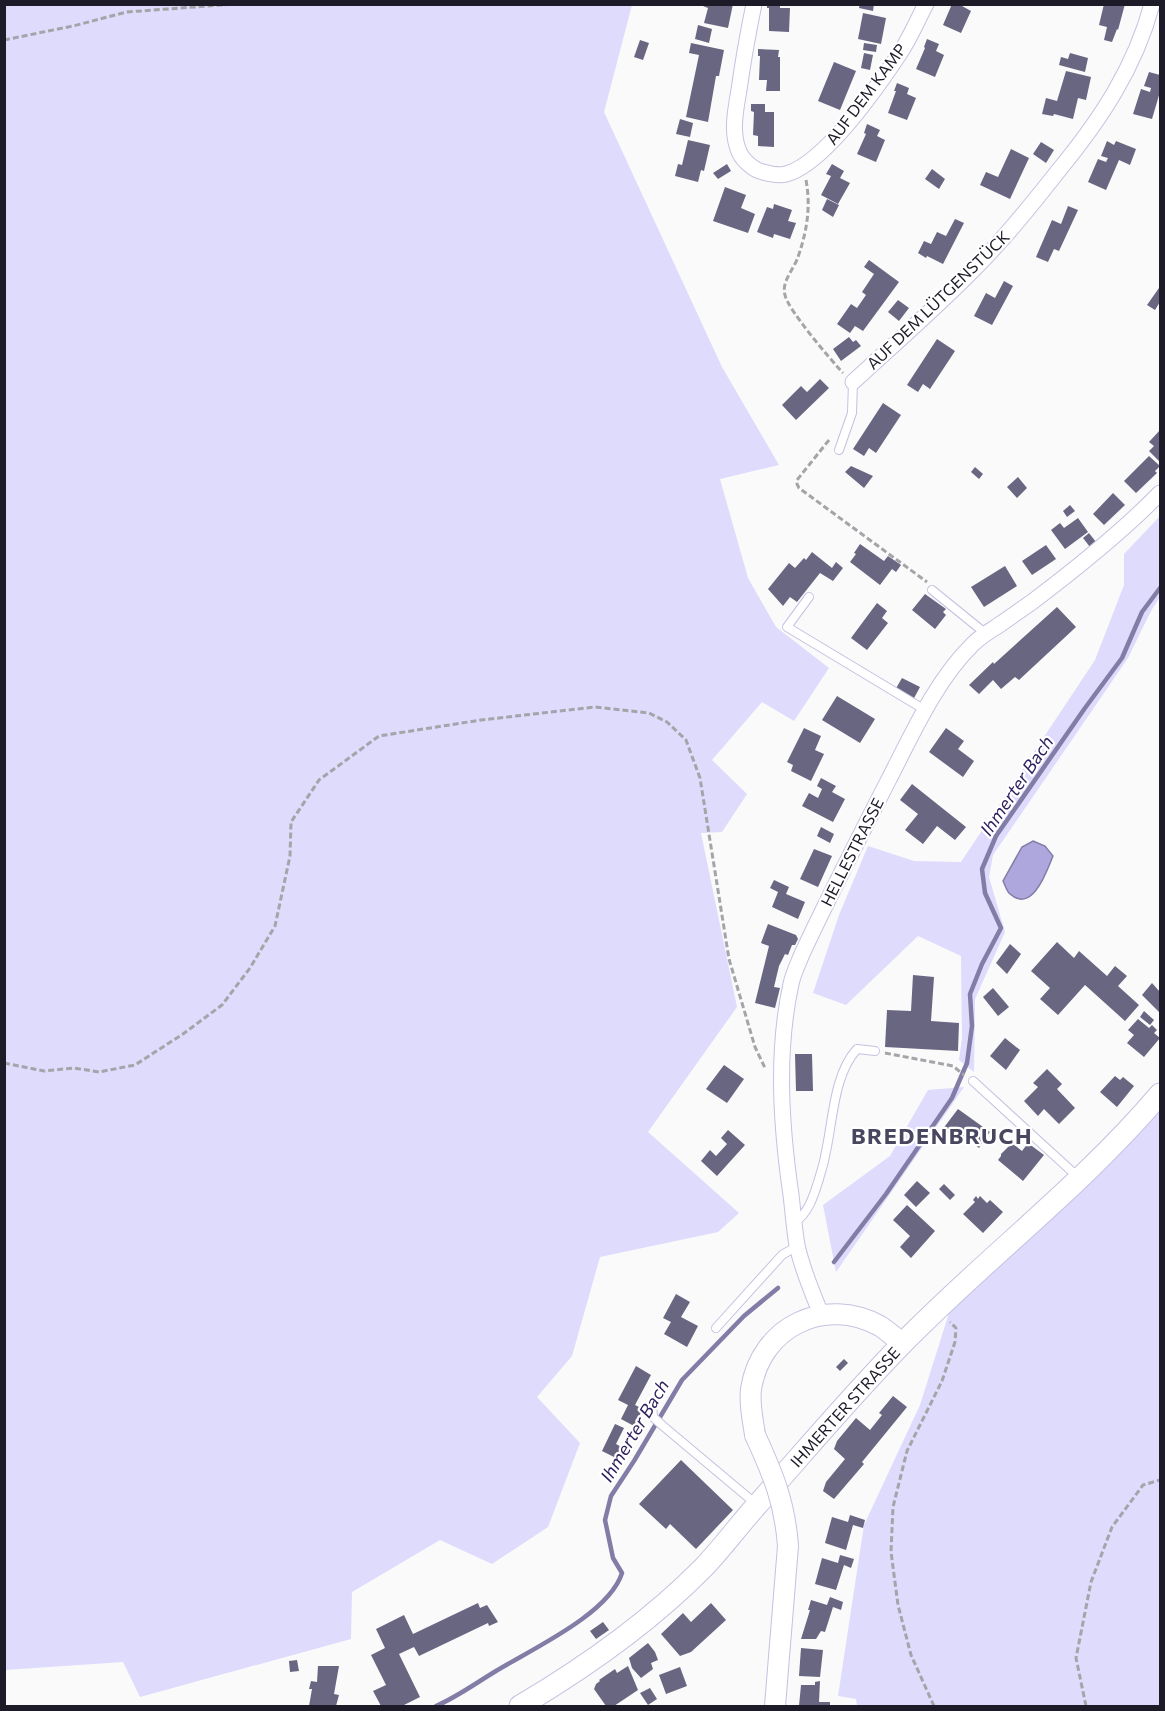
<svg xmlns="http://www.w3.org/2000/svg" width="1165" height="1711" font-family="Commissioner,sans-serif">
	<rect width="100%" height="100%" fill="#fafafa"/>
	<g fill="#dedbfd">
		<path d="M5,4L632,5L604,112L722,367L779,465L720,479L748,578L776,627L829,668L794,721L762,702L712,760L747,794L722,832L701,833L737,1007L648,1132L739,1213L718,1232L600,1257L572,1356L537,1397L580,1443L548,1527L492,1564L440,1540L352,1592L351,1639L140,1697L123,1662L5,1670Z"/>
		<path d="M1160,516V597L1151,611L1128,658L993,855L989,877L1005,932L975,999L974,1072L959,1060L962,1038L961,956L918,936L846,1005L813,993L839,915L868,846L914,861L961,862L1095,660L1124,585V554Z"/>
		<path d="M964,1087L836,1272L823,1205L890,1156L928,1090Z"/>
		<path d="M1160,1103V1706H857L856,1699L838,1696L864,1525L920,1405L949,1313L1072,1193Z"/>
	</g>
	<path fill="#ada7dd" stroke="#827da6" stroke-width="1.5" d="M1033,841L1045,846L1053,856C1047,870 1033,914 1010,894C1007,892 1005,885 1003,881L1022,847Z"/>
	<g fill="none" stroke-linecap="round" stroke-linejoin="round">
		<g stroke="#827da6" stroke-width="4.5">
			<path d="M834,1262L886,1194L952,1098L967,1063L972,1026L970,994L982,964L1001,928L985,893L982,869L996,836L1085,708L1122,658L1142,612L1160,588"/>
			<path d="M436,1706C457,1697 476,1683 496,1671C532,1649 609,1614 622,1573L613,1558L605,1520L611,1496L634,1461L682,1380L744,1316L778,1288"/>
		</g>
	</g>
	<g fill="#696682">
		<path d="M698,4H733L728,28L704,23L708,8Z"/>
		<path d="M767,4H780V8H790L789,32L769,31V8H767Z"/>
		<path d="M860,4H874L873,11L859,8Z"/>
		<path d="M952,4H963L962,6L971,11L961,33L943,25Z"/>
		<path d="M1104,4H1125L1118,30L1117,29L1112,42L1104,40L1107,27L1099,25Z"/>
		<path d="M863,13L886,18L881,44L858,39Z"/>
		<path d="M698,25L712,29L709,43L695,39Z"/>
		<path d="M927,39L939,44L936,51L944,55L935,77L916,69L925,48L924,47Z"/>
		<path d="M640,40L649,43L643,60L634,57Z"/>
		<path d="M691,43L724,50L719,76H716L708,122L686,117L699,55L689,53Z"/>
		<path d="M864,43L877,45L876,52L863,50Z"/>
		<path d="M758,49L779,50L778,57H780V91H766L767,80H759L760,56H758Z"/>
		<path d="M864,53L873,55L870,70L861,68Z"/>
		<path d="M1070,53L1088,58L1085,72L1059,65L1061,57L1068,59Z"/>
		<path d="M834,62L856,71L840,110L818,101Z"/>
		<path d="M1066,71L1091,77L1086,100L1078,98L1073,119L1054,114L1053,116L1042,114L1046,98L1057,101Z"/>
		<path d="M1149,72L1160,75V92L1152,119L1133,114L1141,89L1150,92L1151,88L1144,86Z"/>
		<path d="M897,83L909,88L907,94L916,98L907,120L888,113L896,91H894Z"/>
		<path d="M751,104H765V112H774V147L758,146V136L753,135L754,112L751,111Z"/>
		<path d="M680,119L693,123L690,137L676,134Z"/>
		<path d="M867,124L880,130L877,136L885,140L876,162L857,154L866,134L864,133Z"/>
		<path d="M688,140L710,145L704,171L701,170L698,182L675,176L678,164L682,165Z"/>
		<path d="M1107,141L1114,145L1116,141L1136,149L1130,165L1119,160L1106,190L1088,182L1098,159L1106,162L1108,158L1101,156Z"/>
		<path d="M1041,142L1054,150L1046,163L1033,154Z"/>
		<path d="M1011,149L1029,158L1010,199L980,185L986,172L998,177Z"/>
		<path d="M727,164L731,171L718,179L713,173Z"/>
		<path d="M832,164L844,171L840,178L850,183L838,204L821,195L831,176L826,174Z"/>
		<path d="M932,169L945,179L939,189L925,179Z"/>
		<path d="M725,187L746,195L741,208L755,214L748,233L713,221Z"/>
		<path d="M827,199L839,205L833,217L822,210Z"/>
		<path d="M774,204L792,210L788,221L796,223L790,239L774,234L773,238L757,232L767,207L773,209Z"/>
		<path d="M1068,206L1078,210L1059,251L1054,249L1048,262L1036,257L1052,220L1061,224Z"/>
		<path d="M955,219L964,223L943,264L927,256L926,258L918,253L924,241L931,244L937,232L946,236Z"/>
		<path d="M869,260L899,282L863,331L855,326L850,333L837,324L851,304L857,308L866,295L862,292L874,274L864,267Z"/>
		<path d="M1004,281L1013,286L992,325L974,316L986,293L995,298Z"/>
		<path d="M1159,288L1160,290V302L1155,310L1147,305Z"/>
		<path d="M898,300L909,308L899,321L888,312Z"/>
		<path d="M849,337L853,342L856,340L861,346L841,361L833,349Z"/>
		<path d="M937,339L955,351L930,389L923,384L918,392L907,385Z"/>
		<path d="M820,379L829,388L796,420L782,405L801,386L807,392Z"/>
		<path d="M883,403L901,415L876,453L869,448L864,456L853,449Z"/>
		<path d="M1160,430V460L1159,461L1149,451L1154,446L1149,442Z"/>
		<path d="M1149,456L1160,466L1155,471L1157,473L1136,493L1124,481Z"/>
		<path d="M851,466L873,476L864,488L845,472Z"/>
		<path d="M975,467L983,474L979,479L971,472Z"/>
		<path d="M1018,477L1027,488L1017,498L1007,487Z"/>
		<path d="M1113,493L1125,505L1104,525L1093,514Z"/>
		<path d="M1070,505L1075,511L1067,517L1063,511Z"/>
		<path d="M1078,518L1088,532L1065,549L1051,530L1060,523L1064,528Z"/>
		<path d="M1089,533L1096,542L1090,547L1083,538Z"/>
		<path d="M860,544L884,561L888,556L901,565L896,572L892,569L880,585L850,562L856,554L854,553Z"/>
		<path d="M1046,545L1056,559L1032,575L1022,561Z"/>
		<path d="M812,552L832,568L836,562L843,568L833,581L820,573L797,602L790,597L783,606L768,589L789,563L795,568L804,558L806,560Z"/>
		<path d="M1005,566L1017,586L984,607L971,587Z"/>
		<path d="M925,594L946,609L943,612L946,615L935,629L912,610Z"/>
		<path d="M877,603L887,611L882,618L888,623L867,650L851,638Z"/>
		<path d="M1057,607L1076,627L1019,680L1015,677L1001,689L993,680L979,694L969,685L993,662L994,664Z"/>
		<path d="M902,678L920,687L913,700L895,690Z"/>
		<path d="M837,696L875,719L860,743L822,720Z"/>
		<path d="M804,728L821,736L815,750L824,754L811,781L791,771L793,765L787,762Z"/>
		<path d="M946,728L964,741L958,749L974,761L963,777L929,752Z"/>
		<path d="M821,778L836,786L832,792L845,799L833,822L802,806L809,793L818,798L822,789L817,786Z"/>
		<path d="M912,784L966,827L955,840L937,826L923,844L905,830L918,814L900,800Z"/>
		<path d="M821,827L834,834L830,843L817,836Z"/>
		<path d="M814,849L832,856L818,887L800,879Z"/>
		<path d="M774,880L789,887L786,894L805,902L798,919L772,907L778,892L770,888Z"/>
		<path d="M768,924L796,935L798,939L795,945H792L788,955L785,954L779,966L774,987L780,988L775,1008L755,1003L769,946L761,943Z"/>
		<path d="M1057,942L1074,958L1079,951L1107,976L1115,966L1127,976L1118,986L1139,1005L1125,1021L1085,985L1058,1015L1040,999L1050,988L1031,971Z"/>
		<path d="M1010,944L1021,954L1007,974L996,963Z"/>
		<path d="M913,975L934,977L931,1021L959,1023L958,1051L885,1047L887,1010L911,1011Z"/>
		<path d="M1152,983L1160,992V1013L1142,995Z"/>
		<path d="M993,988L1009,1007L998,1016L983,997Z"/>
		<path d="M1144,1011L1154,1020L1150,1025L1140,1017Z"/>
		<path d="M1138,1019L1149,1028L1152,1025L1157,1030L1154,1033L1160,1038L1144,1057L1127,1043L1134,1035L1128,1030Z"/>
		<path d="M1005,1038L1020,1050L1006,1070L990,1056Z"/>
		<path d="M795,1054H812L813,1091H796Z"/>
		<path d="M724,1065L744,1079L727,1103L706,1089Z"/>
		<path d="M1047,1069L1062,1084L1057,1089L1075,1108L1059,1124L1044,1109L1038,1116L1024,1101L1038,1087L1033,1083Z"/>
		<path d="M1115,1076L1120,1080L1123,1077L1134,1086L1117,1107L1100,1092Z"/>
		<path d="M958,1109L990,1132L979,1148L957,1131L952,1138L942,1130Z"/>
		<path d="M728,1130L745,1145L717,1176L701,1161L710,1150L716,1156L727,1144L721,1138Z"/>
		<path d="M1012,1143L1022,1151L1028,1143L1044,1155L1023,1181L998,1160L1001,1156V1154Z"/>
		<path d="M917,1181L930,1193L916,1207L904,1195Z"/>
		<path d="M944,1184L955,1195L950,1200L939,1189Z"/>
		<path d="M976,1196L978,1199L980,1196L987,1203L990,1200L1003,1212L983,1233L963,1214L975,1202L973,1200Z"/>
		<path d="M907,1205L935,1231L911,1258L900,1247L910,1236L893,1220Z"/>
		<path d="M676,1294L690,1302L681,1317L698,1326L687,1347L664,1334L671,1322L663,1318Z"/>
		<path d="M844,1359L848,1363L840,1371L836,1367Z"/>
		<path d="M636,1366L651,1375L635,1405L643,1409L634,1426L621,1419L628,1405L618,1400Z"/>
		<path d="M893,1396L907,1407L862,1462L864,1464L834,1499L823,1491L826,1482L845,1459L834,1449L837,1441L856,1418L870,1430L882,1415L879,1413Z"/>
		<path d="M615,1424L624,1428L616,1444L625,1449L620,1460L602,1451Z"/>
		<path d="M681,1460L733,1510L696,1549L670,1524L666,1529L639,1504Z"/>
		<path d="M850,1515L865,1520L863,1528L853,1525L846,1550L825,1543L832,1517L848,1522Z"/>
		<path d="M840,1555L854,1559L851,1568L844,1565L836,1590L815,1584L822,1558L838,1563Z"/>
		<path d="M830,1597L843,1602L841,1610L833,1607L825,1632L821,1631L816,1639H801L810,1610H808L811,1600L827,1605Z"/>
		<path d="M478,1603L480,1608L487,1605L498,1622L489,1626L488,1623L419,1656L414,1647L399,1654L420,1697L402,1706H381L373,1691L386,1685L371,1655L385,1648L376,1629L404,1615L413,1634Z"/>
		<path d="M711,1603L726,1620L691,1652L680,1656L661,1634L683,1613L691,1622Z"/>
		<path d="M603,1622L609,1630L596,1639L590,1631Z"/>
		<path d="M648,1643L655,1652L658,1660L651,1663L653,1669L641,1678L632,1668L629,1658Z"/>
		<path d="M801,1648L823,1650L820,1677L799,1676Z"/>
		<path d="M297,1660L299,1671L290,1672L289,1661Z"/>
		<path d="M318,1666H339L334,1694L339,1695L336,1706H309L312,1689H309L311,1681L317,1682Z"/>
		<path d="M628,1666L638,1690L614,1706H606L594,1689L596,1684L600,1681L599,1680L615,1669L617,1673Z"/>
		<path d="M680,1667L687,1686L666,1694L659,1675Z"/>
		<path d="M820,1681L819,1702H830V1706H799L801,1685H815V1682Z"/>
		<path d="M650,1688L657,1699L648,1705L640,1693Z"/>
	</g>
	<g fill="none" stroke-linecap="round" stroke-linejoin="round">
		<defs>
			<g id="service">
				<path d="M839,450L852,413L853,382"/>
				<path d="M932,590L985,633"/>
				<path d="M809,597L787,627L925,710"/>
				<path d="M973,1081L1078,1177"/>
				<path d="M794,1223C809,1213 814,1195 819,1179C821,1171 824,1164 825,1156C833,1123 833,1075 857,1049L875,1051"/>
				<path d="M716,1328L782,1255L797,1246"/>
				<path d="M652,1403L653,1417L663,1426L756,1504"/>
			</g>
			<g id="minor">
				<path d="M754,4C748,33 743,61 739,90C736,108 731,130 738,149C741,159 753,170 763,172C770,174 779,176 786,174C824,164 878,86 900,53C910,38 917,21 926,4"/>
				<path d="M853,382C894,344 937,307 976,267C1006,237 1033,203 1059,170C1100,120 1135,68 1152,4"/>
				<path d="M821,1314C812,1292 802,1269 797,1245C794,1228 793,1211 791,1195C781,1126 776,1053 791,984C793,974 798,964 802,954C829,896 858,840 887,783C911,737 935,681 973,644C982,635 992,630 1002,623C1012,616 1022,609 1032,602C1077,568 1121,533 1160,493"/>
			</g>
			<g id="tertiary">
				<path d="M755,1435C753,1420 749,1405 751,1389C761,1326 825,1296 880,1326C888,1331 895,1338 902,1343"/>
				<path d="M775,1706L788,1546"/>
			</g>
			<path id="secondary" d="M520,1706C586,1667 650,1622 704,1567C723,1547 739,1525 757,1505C805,1451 852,1395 903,1343C986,1258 1083,1185 1160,1094"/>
		</defs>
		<use href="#service" stroke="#c4c2e1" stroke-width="10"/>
		<use href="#minor" stroke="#c4c2e1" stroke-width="17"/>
		<use href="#tertiary" stroke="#c4c2e1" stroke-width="22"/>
		<use href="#secondary" stroke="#c4c2e1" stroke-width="23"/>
		<g stroke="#a4a4a9" stroke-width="3" stroke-dasharray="6 3" stroke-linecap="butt">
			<path d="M4,40L73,26L127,12L235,4"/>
			<path d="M806,180C811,207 807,231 798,257C794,269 781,282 785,295C788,310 831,360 843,373"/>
			<path d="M829,440L797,480V484L799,488L927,582"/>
			<path d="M885,1053L953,1066L964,1075"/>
			<path d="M4,1063L44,1071L74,1068L99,1072L135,1065L183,1034L222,1005L250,968L275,926L290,856L291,822L319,780L379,736L481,720L595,707L649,713L667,722L686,740L700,778L729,959L755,1047L765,1068"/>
			<path d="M934,1706L911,1655L898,1605L891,1552L893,1507L907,1451L942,1381L955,1342L956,1328L950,1322"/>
			<path d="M1086,1706L1076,1658L1091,1582L1112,1527L1143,1485L1160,1480"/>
		</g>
		<use href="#service" stroke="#fff" stroke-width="8"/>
		<use href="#minor" stroke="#fff" stroke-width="15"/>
		<use href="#tertiary" stroke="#fff" stroke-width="20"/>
		<use href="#secondary" stroke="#fff" stroke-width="21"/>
		<defs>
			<path id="tertiary-bridge" d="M755,1435C773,1474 785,1503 788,1546"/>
		</defs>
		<use href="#tertiary-bridge" stroke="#c4c2e1" stroke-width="22" stroke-linecap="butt"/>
		<use href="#tertiary-bridge" stroke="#fff" stroke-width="20"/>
	</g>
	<g text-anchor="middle" stroke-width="4.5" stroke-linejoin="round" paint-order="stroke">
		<g font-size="16" fill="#1c1b27" stroke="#fff">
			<text transform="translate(866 94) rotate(-53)" y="6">AUF DEM KAMP</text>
			<text transform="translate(938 300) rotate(-44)" y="6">AUF DEM LÜTGENSTÜCK</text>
			<text transform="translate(852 852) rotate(-63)" y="6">HELLESTRASSE</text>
			<text transform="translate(845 1407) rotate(-48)" y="6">IHMERTER STRASSE</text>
		</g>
		<g font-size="18" font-style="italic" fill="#2d1e5d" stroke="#fff">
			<text transform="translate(1017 786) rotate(-56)" y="6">Ihmerter Bach</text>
			<text transform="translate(635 1431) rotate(-59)" y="6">Ihmerter Bach</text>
		</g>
		<g font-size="22" font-weight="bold" letter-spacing="1.5" fill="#494660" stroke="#fff">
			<text x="942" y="1144">BREDENBRUCH</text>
		</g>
	</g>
	<rect width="1165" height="1711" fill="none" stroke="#1c1b27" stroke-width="12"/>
</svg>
